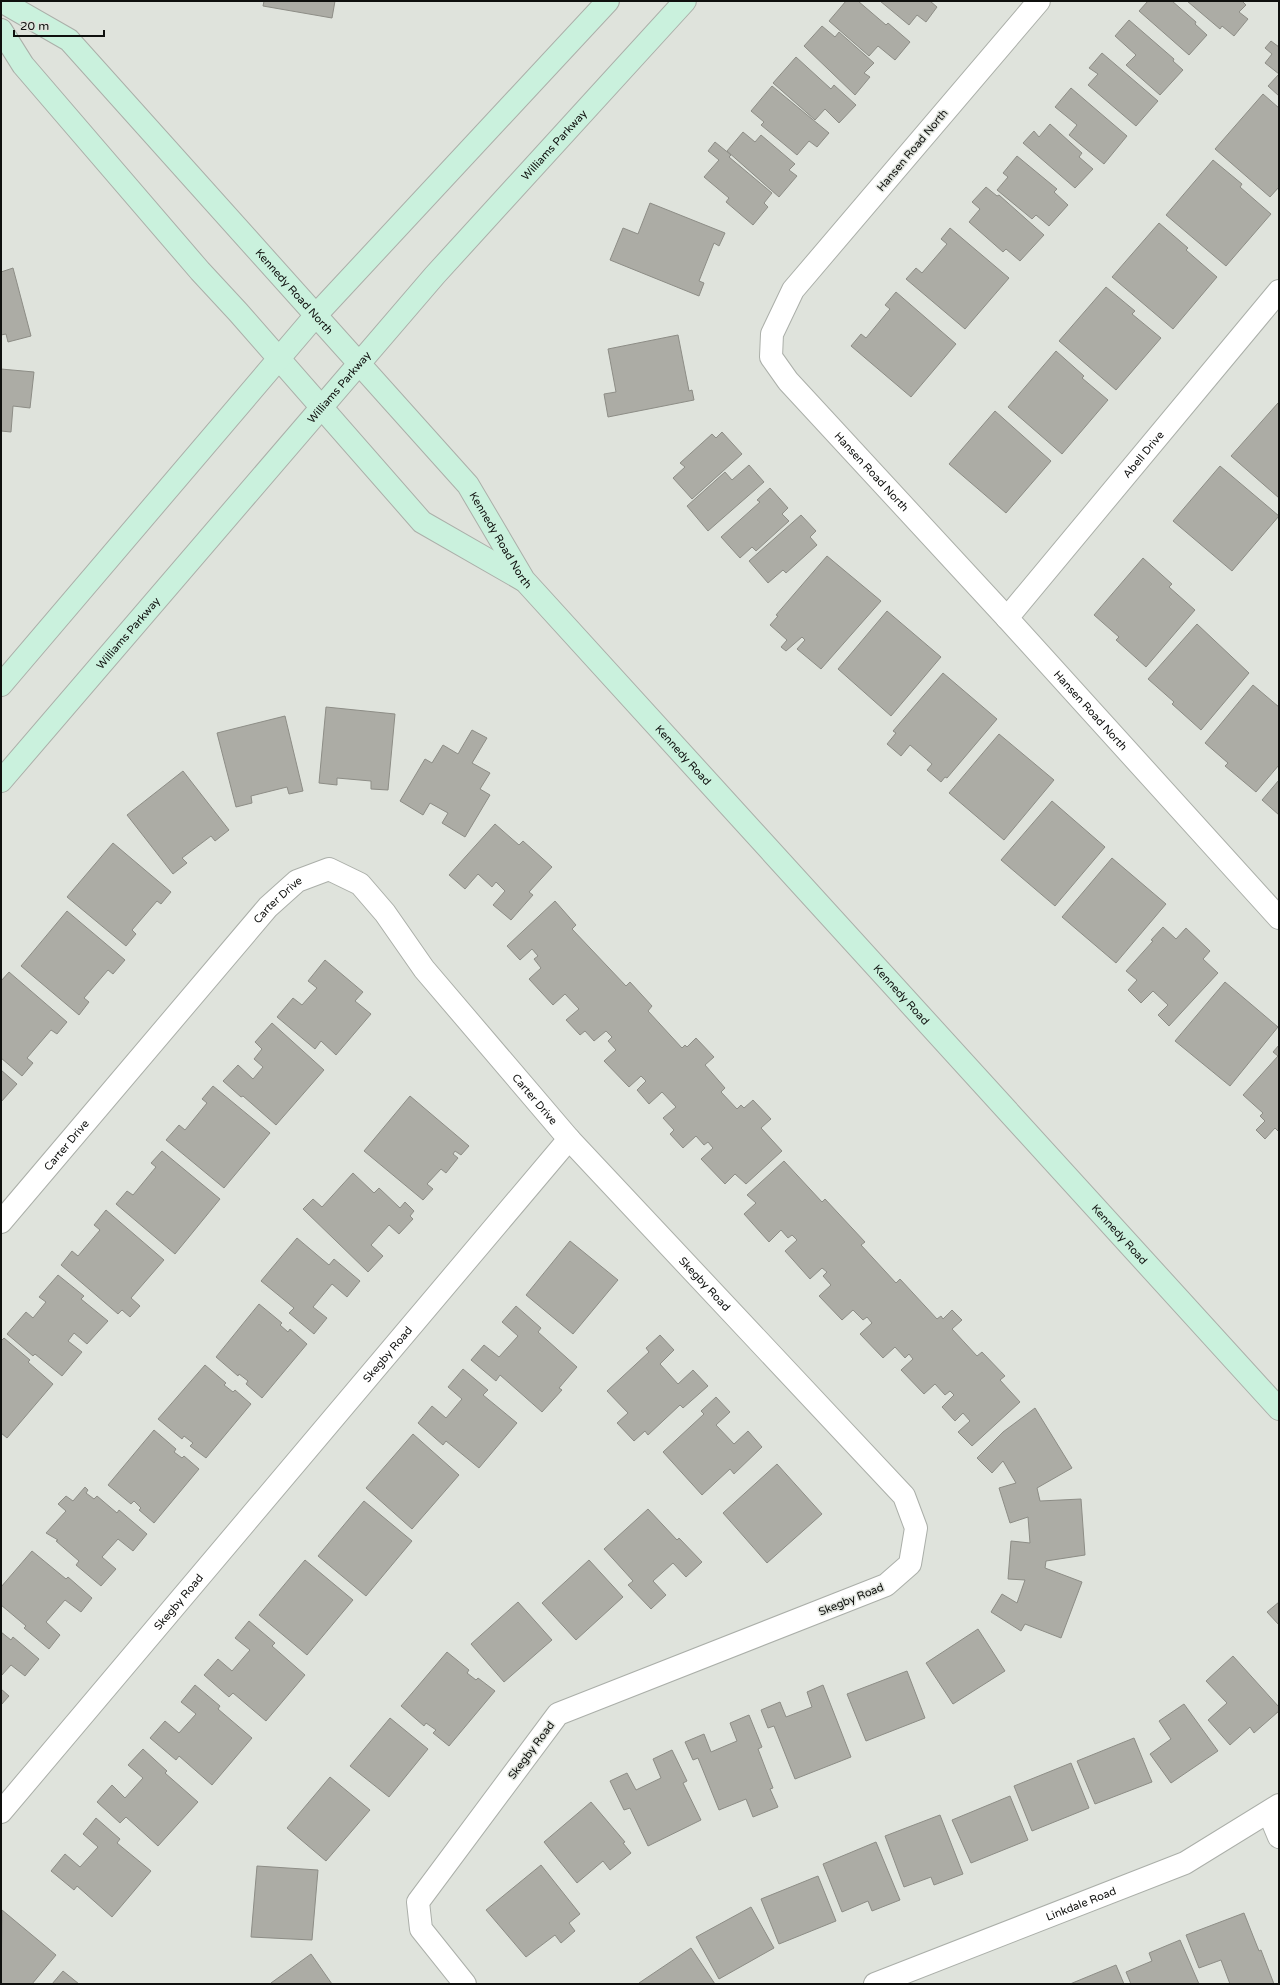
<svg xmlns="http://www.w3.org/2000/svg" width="1280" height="1985" font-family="'Varela Round',sans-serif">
	<rect width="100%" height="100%" fill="#dfe3dc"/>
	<g fill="#acaca5" stroke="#8d8d86">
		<path d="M264,1H335L332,18L263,6Z"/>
		<path d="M846,1H858L886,25L888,23L910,42L895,60L878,46L869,56L829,21Z"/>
		<path d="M880,1H930L937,7L926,22L917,15L909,25Z"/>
		<path d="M1148,1H1172L1196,22L1195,24L1207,35L1189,55L1139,11Z"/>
		<path d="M1187,1H1242L1246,5L1239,12L1248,19L1234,36L1222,26L1220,29Z"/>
		<path d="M1129,20L1174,59L1173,61L1183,70L1160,95L1126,65L1136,55L1115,36Z"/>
		<path d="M822,26L835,37L839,32L874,63L864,73L870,77L855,95L804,46Z"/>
		<path d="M1271,41L1279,47V96L1268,86L1279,74L1265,63L1272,54L1265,48Z"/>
		<path d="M1102,53L1158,101L1136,126L1088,85L1098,74L1089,68Z"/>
		<path d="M796,57L831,89L834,85L856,105L839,123L825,109L815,120L773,83Z"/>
		<path d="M772,86L829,133L817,147L809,141L797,155L761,125L764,122L751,111Z"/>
		<path d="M1071,88L1127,136L1104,164L1069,135L1077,125L1055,107Z"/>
		<path d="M1263,94L1279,108V187L1270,197L1215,149Z"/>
		<path d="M1050,124L1082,153L1079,157L1093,169L1075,188L1023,143L1034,131L1039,137Z"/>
		<path d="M743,132L755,142L761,135L795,164L789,170L797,176L779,197L727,151Z"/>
		<path d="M715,142L731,155L729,157L772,193L764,203L768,207L753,225L726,202L729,198L704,177L719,160L708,151Z"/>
		<path d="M1017,156L1057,189L1054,192L1068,205L1049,226L1036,215L1032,219L997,190L1008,177L1003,173Z"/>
		<path d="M1213,160L1242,184L1240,187L1271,214L1226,266L1166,215Z"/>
		<path d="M986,187L997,196L999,195L1044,235L1020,261L1006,249L1003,252L969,222L980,209L972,202Z"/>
		<path d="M650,203L725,233L719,246L714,243L699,281L704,283L699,296L610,260L623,228L638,234Z"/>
		<path d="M1159,223L1188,248L1186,250L1217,277L1173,329L1112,277Z"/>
		<path d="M950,228L1009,278L965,329L906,279L916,268L922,273L947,244L941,239Z"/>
		<path d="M13,268L31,336L8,342L6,334L1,335V272Z"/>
		<path d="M1106,287L1135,311L1132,314L1161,338L1116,390L1059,341Z"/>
		<path d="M896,292L956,344L911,397L851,346L861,334L866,338L890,309L885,305Z"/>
		<path d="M678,335L689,391L692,390L694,400L608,417L604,394L616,392L608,349Z"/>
		<path d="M1056,351L1084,376L1082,378L1108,400L1062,454L1008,407Z"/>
		<path d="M1,369L34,372L30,408L13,406L11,432L1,431Z"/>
		<path d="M1278,403L1279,404V498L1231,456Z"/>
		<path d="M995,411L1051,461L1006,513L949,464Z"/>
		<path d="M722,432L742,454L692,499L673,478L685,467L680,463L712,434L716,438Z"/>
		<path d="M749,465L764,482L708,531L687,506L725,472L732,480Z"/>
		<path d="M1220,466L1279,516L1232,571L1173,521Z"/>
		<path d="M770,488L788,508L782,514L789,521L756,551L752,547L740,558L721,537L760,502L757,500Z"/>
		<path d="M801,515L816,531L810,537L817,545L786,573L783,570L768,583L749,561Z"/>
		<path d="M827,556L881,601L821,669L797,649L805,640L802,637L786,651L781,647L787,640L770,625L778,616L776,615Z"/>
		<path d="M1143,558L1172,584L1169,587L1195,610L1146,667L1116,640L1119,637L1094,615Z"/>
		<path d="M887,611L941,657L891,716L838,669Z"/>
		<path d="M1197,624L1249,673L1201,730L1172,704L1174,702L1148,679Z"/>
		<path d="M943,673L997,719L947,778L945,777L941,782L927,770L932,764L910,745L901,756L887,744L896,733L893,731Z"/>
		<path d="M1253,685L1279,707V765L1256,792L1225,766L1228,763L1205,743Z"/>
		<path d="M326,707L395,714L388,790L371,789V781L337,778V785L319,783Z"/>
		<path d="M285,716L303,791L289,794L287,787L251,796L252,803L236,807L217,733Z"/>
		<path d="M472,730L487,738L472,763L490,773L480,789L490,795L465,837L442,823L448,813L430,803L423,815L400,801L425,759L432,763L443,745L458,754Z"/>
		<path d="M999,734L1054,780L1004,840L949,793Z"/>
		<path d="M183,771L229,830L215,841L211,836L182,858L187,863L173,874L127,815Z"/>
		<path d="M1279,780V815L1262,800Z"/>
		<path d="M1052,801L1105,847L1055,906L1001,860Z"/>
		<path d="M495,824L519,845L523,841L552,867L529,892L533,895L511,920L493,905L505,891L496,882L492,887L478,874L465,889L449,875Z"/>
		<path d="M113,843L171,892L161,904L157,901L132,930L136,934L126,946L67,897Z"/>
		<path d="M1112,858L1166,904L1116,963L1062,917Z"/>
		<path d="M555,901L576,925L572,929L626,986L630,982L652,1006L648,1011L682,1048L685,1045L687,1047L696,1038L714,1057L705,1065L725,1088L721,1092L737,1109L741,1105L744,1108L753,1100L771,1119L761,1128L782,1151L746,1184L735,1174L725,1184L701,1159L713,1148L708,1142L704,1145L696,1136L683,1148L670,1134L674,1130L663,1118L676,1107L662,1092L649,1104L637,1090L646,1081L641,1076L629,1087L604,1061L616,1050L608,1041L612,1037L606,1031L594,1041L585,1031L580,1035L566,1020L579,1009L565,994L553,1005L529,979L541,968L534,959L538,956L532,949L520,960L507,946Z"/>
		<path d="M67,911L125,960L113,974L108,970L84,998L89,1002L79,1015L21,966Z"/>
		<path d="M1163,927L1176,939L1186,928L1210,951L1203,959L1218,973L1169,1026L1158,1015L1168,1005L1153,991L1141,1003L1128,990L1137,980L1126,971L1153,941L1151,940Z"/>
		<path d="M325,960L363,992L355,1001L371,1014L336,1055L321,1041L315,1049L277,1017L293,998L302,1005L317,988L308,981Z"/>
		<path d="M9,972L67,1022L57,1034L51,1030L27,1058L33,1063L22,1076L1,1058V981Z"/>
		<path d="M1225,982L1278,1027L1230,1086L1175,1041Z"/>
		<path d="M272,1023L324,1070L276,1125L243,1096L241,1097L223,1081L238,1065L253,1079L263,1067L254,1059L262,1049L255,1042Z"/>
		<path d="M1279,1045V1132L1275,1128L1265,1139L1256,1130L1265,1121L1260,1116L1263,1113L1243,1095L1278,1056L1273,1052Z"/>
		<path d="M1,1070L17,1084L1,1102Z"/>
		<path d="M213,1086L270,1133L224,1188L166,1140L179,1125L185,1130L207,1103L202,1099Z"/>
		<path d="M410,1096L469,1146L461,1155L455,1151L453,1154L458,1158L446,1173L441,1169L427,1184L433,1189L423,1200L364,1151Z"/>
		<path d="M162,1151L220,1199L175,1254L116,1204L127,1191L133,1195L156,1167L151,1163Z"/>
		<path d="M784,1161L822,1202L825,1199L865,1242L861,1245L896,1283L900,1279L937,1319L941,1316L943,1319L952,1310L962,1320L952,1329L977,1356L982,1352L1005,1376L1000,1380L1020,1402L972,1446L958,1432L970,1421L963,1413L955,1421L942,1407L954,1395L950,1391L945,1395L935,1384L924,1394L901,1370L913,1359L909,1354L905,1358L895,1347L883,1358L860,1334L872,1323L867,1317L863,1320L853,1310L842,1320L819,1296L831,1285L823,1276L827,1272L822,1268L810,1279L785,1251L797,1240L792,1235L788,1238L781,1230L769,1242L744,1214L756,1203L747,1195Z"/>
		<path d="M353,1173L374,1193L379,1188L400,1208L405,1202L414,1211L410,1216L413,1219L399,1234L389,1225L371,1245L383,1256L368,1272L303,1209L313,1199L322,1207Z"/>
		<path d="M106,1210L164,1260L131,1298L140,1306L130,1317L122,1310L118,1314L61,1265L72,1251L78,1256L100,1230L94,1225Z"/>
		<path d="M297,1238L329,1265L334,1259L360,1281L347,1297L332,1284L313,1307L327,1318L314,1334L289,1313L294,1308L261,1281Z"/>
		<path d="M570,1241L618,1280L573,1334L526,1295Z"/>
		<path d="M58,1275L84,1296L81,1299L108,1321L87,1344L74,1333L68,1341L82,1352L62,1376L35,1354L33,1356L7,1334L26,1312L33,1318L46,1302L39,1297Z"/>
		<path d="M259,1304L282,1323L280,1325L288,1332L290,1329L307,1344L262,1398L246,1384L248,1381L239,1374L238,1376L216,1357Z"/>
		<path d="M516,1306L541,1328L538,1332L577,1367L559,1388L562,1390L542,1412L500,1375L496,1381L471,1360L484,1345L499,1357L518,1336L502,1322Z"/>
		<path d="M660,1335L674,1350L660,1364L678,1384L693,1370L708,1386L683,1408L680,1405L648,1435L645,1431L634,1441L617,1423L628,1413L607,1391L649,1352L646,1348Z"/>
		<path d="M4,1338L30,1360L28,1362L53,1384L7,1438L1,1433V1341Z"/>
		<path d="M205,1365L226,1383L224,1385L233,1392L235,1390L251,1404L206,1458L190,1446L193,1443L184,1436L182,1439L158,1419Z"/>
		<path d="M463,1369L488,1390L483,1395L517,1423L479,1468L446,1441L443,1445L418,1423L432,1406L446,1418L462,1399L448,1387Z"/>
		<path d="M716,1397L730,1412L716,1425L734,1444L748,1431L762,1447L734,1474L730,1469L702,1495L663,1452L704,1414L701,1411Z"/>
		<path d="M1035,1408L1072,1468L1037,1488L1040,1501L1081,1499L1085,1555L1046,1561L1045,1568L1082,1582L1061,1638L1025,1624L1021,1631L991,1612L1002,1594L1017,1603L1025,1580L1008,1579L1011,1541L1030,1543L1028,1517L1010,1523L999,1488L1016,1483L1003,1461L992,1473L977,1458L1003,1432Z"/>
		<path d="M154,1430L176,1449L174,1452L182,1458L184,1456L199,1469L154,1523L139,1510L141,1508L134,1501L131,1504L108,1485Z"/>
		<path d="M413,1434L459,1475L412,1529L366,1488Z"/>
		<path d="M777,1464L822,1514L767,1563L723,1513Z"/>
		<path d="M85,1487L88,1490L86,1493L94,1499L97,1496L117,1513L119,1510L147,1534L133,1551L118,1539L102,1557L116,1569L101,1586L76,1565L79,1561L56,1541L58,1540L46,1533L66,1511L58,1504L66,1496L73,1501Z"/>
		<path d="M364,1501L412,1541L366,1596L318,1556Z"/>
		<path d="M648,1509L677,1540L679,1538L702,1562L686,1577L673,1563L653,1581L666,1595L651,1609L628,1585L633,1581L604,1549Z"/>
		<path d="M32,1551L66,1579L68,1577L92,1598L81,1612L65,1600L46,1622L60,1635L49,1649L24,1628L26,1626L1,1605V1587Z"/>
		<path d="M305,1560L353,1600L307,1655L259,1615Z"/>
		<path d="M589,1560L623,1597L576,1640L542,1603Z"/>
		<path d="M518,1602L552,1640L504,1682L471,1644Z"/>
		<path d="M1279,1602V1625L1267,1612Z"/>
		<path d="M249,1621L275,1643L272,1646L305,1675L266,1721L233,1693L229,1697L204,1675L218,1659L232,1671L250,1650L235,1638Z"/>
		<path d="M978,1629L1005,1671L953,1704L926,1663Z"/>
		<path d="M1,1632L11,1640L13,1637L39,1659L25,1676L11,1665L1,1676Z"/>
		<path d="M447,1652L469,1670L467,1673L476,1680L478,1678L495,1691L449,1746L433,1733L436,1730L426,1723L424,1726L401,1706Z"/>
		<path d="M1233,1656L1279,1707V1711L1254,1733L1250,1727L1230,1745L1208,1720L1227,1703L1206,1681Z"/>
		<path d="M907,1671L925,1718L866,1741L847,1694Z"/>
		<path d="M195,1685L220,1706L218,1709L252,1738L212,1785L179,1756L176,1760L150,1738L165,1721L179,1733L196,1714L181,1702Z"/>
		<path d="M823,1685L851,1757L795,1779L774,1726L768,1728L761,1710L780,1702L786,1717L812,1707L807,1692Z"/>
		<path d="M1,1689L9,1696L1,1705Z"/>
		<path d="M1184,1704L1218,1751L1171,1783L1150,1754L1171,1739L1159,1721Z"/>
		<path d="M749,1715L762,1747L758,1749L773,1788L770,1789L778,1807L753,1817L746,1799L719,1810L698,1758L693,1760L685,1742L704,1734L711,1752L737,1741L730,1723Z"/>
		<path d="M390,1718L428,1749L389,1797L350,1766Z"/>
		<path d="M1134,1738L1152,1782L1095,1804L1077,1761Z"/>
		<path d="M143,1749L167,1771L165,1773L198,1802L158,1846L126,1817L120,1823L97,1802L112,1785L125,1798L143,1778L128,1765Z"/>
		<path d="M672,1750L687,1781L683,1783L701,1820L648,1846L630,1808L624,1810L610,1781L627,1773L636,1790L661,1778L653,1759Z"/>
		<path d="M1071,1763L1089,1808L1032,1831L1014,1786Z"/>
		<path d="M330,1777L370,1810L326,1861L287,1828Z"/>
		<path d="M1010,1796L1028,1840L971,1863L952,1820Z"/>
		<path d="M591,1802L625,1842L623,1843L631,1853L610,1870L603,1861L577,1883L544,1842Z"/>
		<path d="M940,1815L963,1874L934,1885L931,1877L904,1887L885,1836Z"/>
		<path d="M96,1818L120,1839L117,1843L151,1871L112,1917L77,1886L74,1890L51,1871L65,1854L80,1867L98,1847L83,1834Z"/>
		<path d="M876,1842L900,1900L872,1911L868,1901L842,1912L823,1864Z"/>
		<path d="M541,1865L580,1914L569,1923L575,1931L561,1943L555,1935L526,1957L486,1910Z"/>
		<path d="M257,1866L318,1870L312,1940L251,1937Z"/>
		<path d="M818,1876L836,1921L779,1944L761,1899Z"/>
		<path d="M751,1907L774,1948L719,1979L696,1937Z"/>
		<path d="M2,1910L56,1955L32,1984H1Z"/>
		<path d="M1244,1913L1259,1951L1261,1950L1274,1984H1230L1221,1960L1199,1968L1186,1935Z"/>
		<path d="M1180,1940L1199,1984H1131L1126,1972L1152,1961L1149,1953Z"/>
		<path d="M691,1948L715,1984H639V1983Z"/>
		<path d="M311,1954L332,1984H272L271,1983Z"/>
		<path d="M1116,1965L1124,1984H1070Z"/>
		<path d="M63,1971L79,1984H52Z"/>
	</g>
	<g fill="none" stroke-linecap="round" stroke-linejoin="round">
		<defs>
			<g id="street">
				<path id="s1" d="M1039,1L793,290L772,334L771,357L788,381L1007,618L1279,918"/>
				<path id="s2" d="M1007,618L1279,291"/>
				<path id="s3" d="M1,1222L268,907L297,881L329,869L360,884L385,913L424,969L569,1139L904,1496L916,1528L910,1564L886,1585L558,1714L418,1902L421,1929L465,1984"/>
				<path id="s4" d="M1,1812L569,1139"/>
				<path d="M1269,1813L1279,1837"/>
				<path id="s5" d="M875,1984L1185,1863L1279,1805"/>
			</g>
			<g id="secondary">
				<path id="s6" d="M1,1L69,40L468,485L524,580L1279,1409"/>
				<path d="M1,30L23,65L200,271L238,312L422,522L523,580"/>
				<path d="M1,685L316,315L608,1"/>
				<path id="s7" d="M1,781L435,275L685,1"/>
			</g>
		</defs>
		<use href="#street" stroke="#abafa9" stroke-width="24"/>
		<use href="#secondary" stroke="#abafa9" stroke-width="24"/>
		<use href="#street" stroke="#fff" stroke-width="22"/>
		<use href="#secondary" stroke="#caf1dd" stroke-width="22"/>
	</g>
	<g text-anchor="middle" stroke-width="3" stroke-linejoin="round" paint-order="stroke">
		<g font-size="11" fill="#0f100e" stroke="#dfe3dc">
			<text dy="4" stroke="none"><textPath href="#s7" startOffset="843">Williams Parkway</textPath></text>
			<text transform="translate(912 150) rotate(-50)" y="4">Hansen Road North</text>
			<text dy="4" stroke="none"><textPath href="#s6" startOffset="416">Kennedy Road North</textPath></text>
			<text dy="4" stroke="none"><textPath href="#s7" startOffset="519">Williams Parkway</textPath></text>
			<text dy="4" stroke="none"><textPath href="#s2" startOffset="213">Abell Drive</textPath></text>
			<text dy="4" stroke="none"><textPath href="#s1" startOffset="604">Hansen Road North</textPath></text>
			<text dy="4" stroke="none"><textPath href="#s6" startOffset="740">Kennedy Road North</textPath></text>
			<text dy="4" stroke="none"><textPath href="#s7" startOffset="195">Williams Parkway</textPath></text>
			<text dy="4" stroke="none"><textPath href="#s1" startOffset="928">Hansen Road North</textPath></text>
			<text dy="4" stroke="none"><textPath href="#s6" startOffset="1023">Kennedy Road</textPath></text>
			<text dy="4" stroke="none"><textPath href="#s3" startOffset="425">Carter Drive</textPath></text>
			<text dy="4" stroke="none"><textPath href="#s6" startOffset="1347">Kennedy Road</textPath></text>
			<text dy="4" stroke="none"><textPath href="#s3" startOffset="798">Carter Drive</textPath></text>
			<text dy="4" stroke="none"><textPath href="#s3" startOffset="101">Carter Drive</textPath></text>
			<text dy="4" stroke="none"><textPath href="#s6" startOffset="1671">Kennedy Road</textPath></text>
			<text dy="4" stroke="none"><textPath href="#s3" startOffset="1049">Skegby Road</textPath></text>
			<text dy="4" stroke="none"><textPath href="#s4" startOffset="599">Skegby Road</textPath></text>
			<text transform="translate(851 1599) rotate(-22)" y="4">Skegby Road</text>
			<text dy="4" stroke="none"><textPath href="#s4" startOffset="275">Skegby Road</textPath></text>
			<text transform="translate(531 1750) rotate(-53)" y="4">Skegby Road</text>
			<text dy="4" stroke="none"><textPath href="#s5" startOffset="221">Linkdale Road</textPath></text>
		</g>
	</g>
	<rect width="1280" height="1985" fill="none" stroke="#0f100e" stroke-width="4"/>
	<path d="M14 30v6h90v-6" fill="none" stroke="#0f100e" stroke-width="2"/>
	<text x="20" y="30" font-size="12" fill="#0f100e" stroke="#dfe3dc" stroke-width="3" paint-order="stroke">20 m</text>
</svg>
